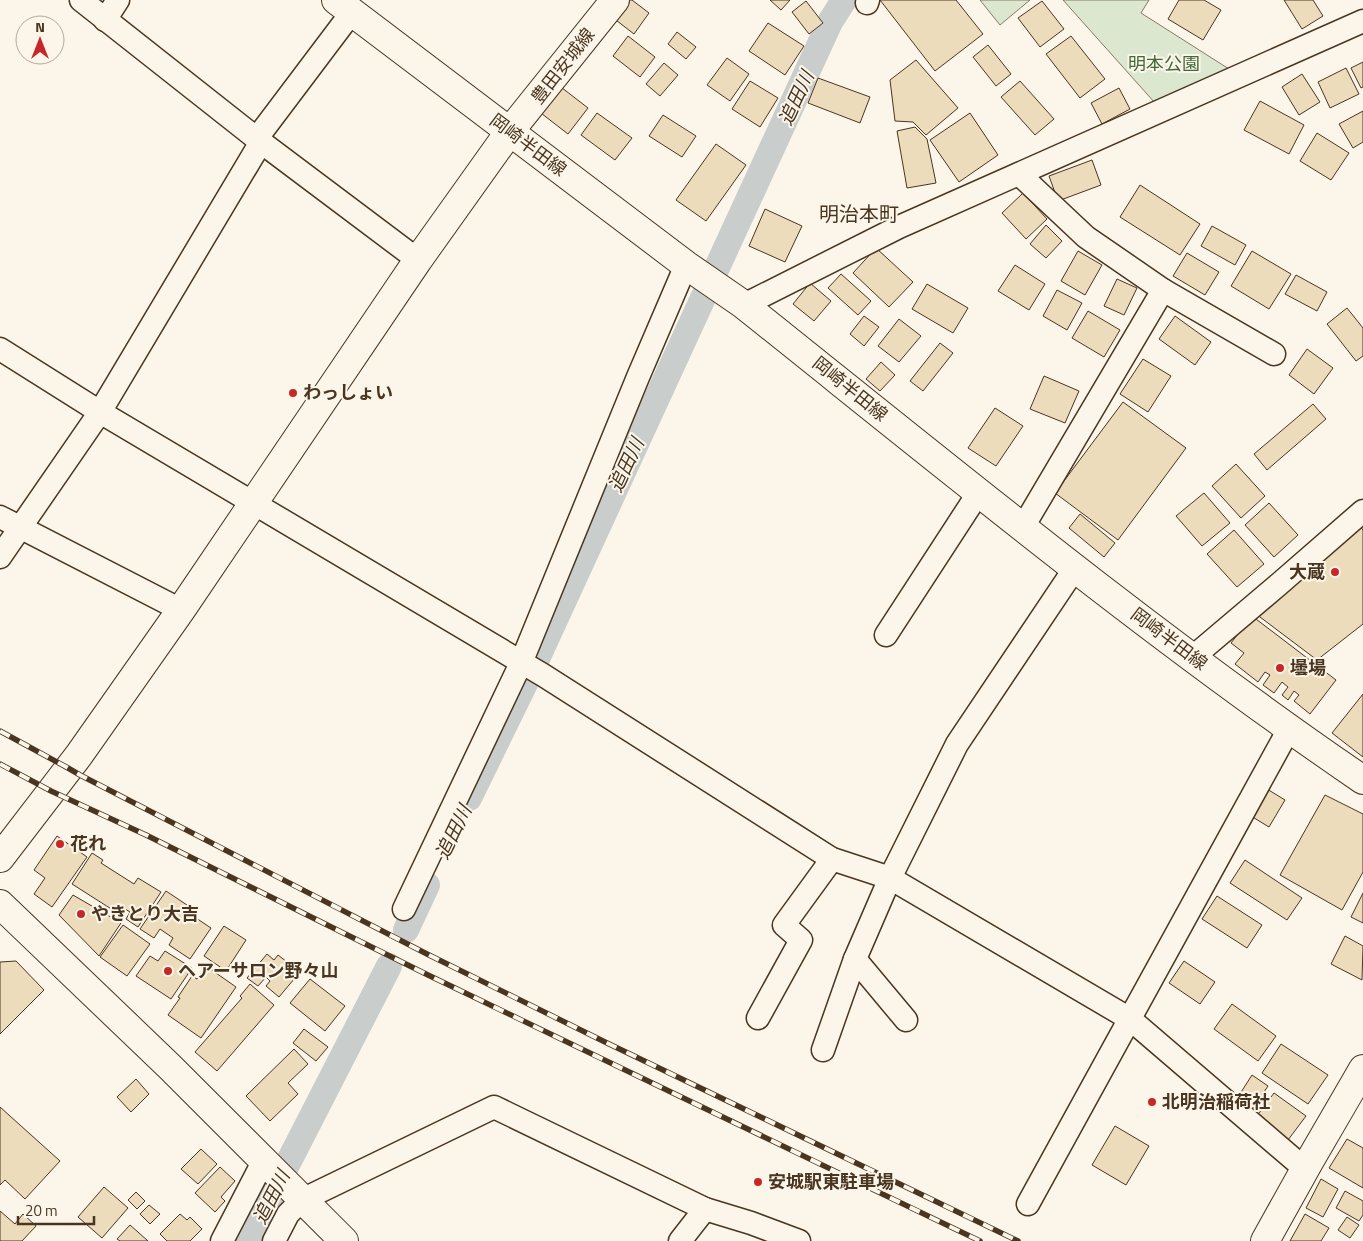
<svg xmlns="http://www.w3.org/2000/svg" width="1363" height="1241" font-family="'Titillium Web','Noto Sans JP',sans-serif">
	<rect width="100%" height="100%" fill="#fbf6e9"/>
	<g fill="#dce7d0" stroke="#887966">
		<path d="M980,0H1030L1000,25Z"/>
		<path d="M1063,0H1149L1141,13L1229,69L1155,103Z"/>
	</g>
	<g fill="none" stroke-linecap="round" stroke-linejoin="round">
		<g stroke="#c9cecd" stroke-width="26">
			<path d="M469,798L536,661L830,22L844,0"/>
			<path d="M406,930L427,885"/>
			<path d="M248,1241L389,966"/>
		</g>
	</g>
	<g fill="#ecdcbc" stroke="#4a3520">
		<path d="M625,0H632L649,13L634,34L612,17Z"/>
		<path d="M770,0H790L781,10Z"/>
		<path d="M880,0H956L983,34L935,71Z"/>
		<path d="M1179,0H1204L1221,10L1203,40L1168,19Z"/>
		<path d="M1284,0H1313L1323,16L1302,29Z"/>
		<path d="M806,1L823,23L809,34L792,12Z"/>
		<path d="M1042,1L1064,29L1040,47L1018,18Z"/>
		<path d="M768,23L804,46L785,75L749,51Z"/>
		<path d="M677,32L696,47L686,59L668,44Z"/>
		<path d="M628,36L655,57L640,77L613,56Z"/>
		<path d="M1071,36L1105,79L1080,98L1046,54Z"/>
		<path d="M988,45L1011,74L996,86L973,57Z"/>
		<path d="M727,58L749,74L730,101L707,85Z"/>
		<path d="M916,60L958,108L926,135L913,122L895,121L890,80Z"/>
		<path d="M1363,62V87L1361,88L1351,68Z"/>
		<path d="M664,63L678,75L660,96L646,84Z"/>
		<path d="M1346,68L1359,94L1330,108L1318,82Z"/>
		<path d="M1302,74L1320,102L1299,115L1282,87Z"/>
		<path d="M818,78L870,97L860,123L808,103Z"/>
		<path d="M750,81L778,98L760,127L732,109Z"/>
		<path d="M1020,81L1054,119L1035,135L1001,97Z"/>
		<path d="M557,84L588,108L568,134L537,110Z"/>
		<path d="M1119,88L1130,109L1102,124L1091,103Z"/>
		<path d="M1260,101L1304,125L1289,154L1244,130Z"/>
		<path d="M1363,111V142L1353,148L1339,124Z"/>
		<path d="M597,113L632,138L615,160L581,135Z"/>
		<path d="M970,113L998,155L959,182L930,140Z"/>
		<path d="M663,115L696,136L682,157L649,136Z"/>
		<path d="M915,127L927,139L936,183L907,188L897,131Z"/>
		<path d="M1317,133L1349,153L1331,180L1300,161Z"/>
		<path d="M716,144L746,165L706,221L676,200Z"/>
		<path d="M1092,160L1101,185L1058,201L1049,176Z"/>
		<path d="M1140,185L1200,224L1180,255L1120,217Z"/>
		<path d="M1023,193L1047,219L1026,239L1002,213Z"/>
		<path d="M765,209L802,226L785,262L749,246Z"/>
		<path d="M1046,225L1062,241L1046,258L1030,244Z"/>
		<path d="M1212,226L1246,245L1235,265L1201,246Z"/>
		<path d="M876,248L913,282L889,307L853,273Z"/>
		<path d="M1078,251L1102,265L1085,295L1061,281Z"/>
		<path d="M1252,251L1291,274L1269,309L1231,286Z"/>
		<path d="M1187,253L1219,272L1205,295L1173,276Z"/>
		<path d="M1015,265L1045,284L1029,310L998,291Z"/>
		<path d="M841,274L871,301L858,315L828,288Z"/>
		<path d="M1296,275L1327,292L1317,311L1285,294Z"/>
		<path d="M1117,279L1137,288L1124,315L1104,306Z"/>
		<path d="M810,283L831,301L814,321L793,304Z"/>
		<path d="M927,284L968,308L953,333L912,309Z"/>
		<path d="M1057,290L1082,303L1067,330L1043,316Z"/>
		<path d="M1347,308L1363,328V356L1356,361L1327,324Z"/>
		<path d="M1088,311L1120,330L1104,357L1072,338Z"/>
		<path d="M864,316L879,327L864,346L850,334Z"/>
		<path d="M1175,316L1211,342L1195,365L1159,339Z"/>
		<path d="M899,319L921,336L899,362L878,346Z"/>
		<path d="M940,343L953,353L923,391L910,381Z"/>
		<path d="M1307,349L1333,368L1314,394L1289,375Z"/>
		<path d="M1143,359L1171,376L1148,412L1120,394Z"/>
		<path d="M881,362L895,375L880,391L866,379Z"/>
		<path d="M1044,376L1079,391L1065,423L1030,409Z"/>
		<path d="M1123,402L1186,448L1118,540L1055,493Z"/>
		<path d="M1313,404L1326,419L1267,470L1254,454Z"/>
		<path d="M995,408L1023,426L996,466L968,448Z"/>
		<path d="M1236,464L1265,496L1241,518L1212,486Z"/>
		<path d="M1204,493L1230,523L1202,546L1176,516Z"/>
		<path d="M1269,503L1298,535L1274,557L1245,525Z"/>
		<path d="M1080,514L1115,543L1104,557L1069,528Z"/>
		<path d="M1361,527L1363,530V624L1317,660L1256,614Z"/>
		<path d="M1234,530L1264,564L1237,587L1207,554Z"/>
		<path d="M1252,616L1336,680L1310,714L1294,701L1299,695L1294,691L1288,700L1282,695L1288,687L1282,682L1274,693L1263,685L1270,675L1265,672L1258,682L1235,664L1244,653L1231,643Z"/>
		<path d="M1363,694V757L1332,733Z"/>
		<path d="M1267,789L1285,800L1269,827L1251,816Z"/>
		<path d="M1325,795L1363,814V872L1342,910L1280,875Z"/>
		<path d="M57,836L87,857L52,907L34,894L45,878L34,870Z"/>
		<path d="M92,853L103,860L101,863L134,884L138,878L161,892L138,927L126,919L130,912L120,906L116,912L72,884Z"/>
		<path d="M1245,860L1302,898L1287,920L1230,883Z"/>
		<path d="M166,891L190,907L187,912L211,928L190,959L169,945L173,938L160,929L154,938L140,929Z"/>
		<path d="M1363,893V923L1351,917Z"/>
		<path d="M73,895L121,923L99,956L59,915Z"/>
		<path d="M1217,896L1262,925L1247,948L1202,919Z"/>
		<path d="M123,925L150,944L127,976L100,957Z"/>
		<path d="M224,926L246,940L226,971L204,956Z"/>
		<path d="M1345,936L1363,946L1362,980L1331,964Z"/>
		<path d="M165,951L192,968L171,999L136,976L150,956L158,961Z"/>
		<path d="M267,954L274,960L278,955L300,972L279,997L266,986L270,981L266,977L258,986L247,978Z"/>
		<path d="M16,961L44,990L0,1034V962Z"/>
		<path d="M1184,961L1215,982L1200,1004L1169,983Z"/>
		<path d="M206,966L236,987L201,1038L168,1015L180,998L178,997L192,976L197,979Z"/>
		<path d="M310,979L345,1006L325,1031L290,1003Z"/>
		<path d="M250,984L274,1005L217,1071L195,1052L242,998L240,996Z"/>
		<path d="M1232,1004L1276,1036L1258,1061L1214,1029Z"/>
		<path d="M304,1029L328,1047L316,1061L293,1043Z"/>
		<path d="M1281,1044L1328,1075L1308,1104L1262,1073Z"/>
		<path d="M294,1049L308,1064L288,1083L298,1094L270,1121L246,1096Z"/>
		<path d="M1252,1075L1268,1086L1252,1110L1236,1100Z"/>
		<path d="M136,1079L149,1094L131,1112L117,1097Z"/>
		<path d="M1274,1093L1306,1116L1288,1140L1256,1117Z"/>
		<path d="M0,1107L60,1161L25,1199L5,1180L0,1185Z"/>
		<path d="M1115,1126L1149,1146L1126,1185L1092,1165Z"/>
		<path d="M1347,1139L1363,1148V1188L1329,1168Z"/>
		<path d="M201,1149L217,1164L198,1184L181,1169Z"/>
		<path d="M220,1167L235,1181L221,1197L225,1201L215,1212L195,1193Z"/>
		<path d="M1321,1179L1338,1189L1323,1217L1306,1208Z"/>
		<path d="M104,1187L128,1208L102,1238L78,1217Z"/>
		<path d="M1345,1191L1363,1201V1215L1359,1221L1336,1208Z"/>
		<path d="M136,1192L145,1201L137,1209L128,1200Z"/>
		<path d="M149,1205L160,1214L150,1224L140,1214Z"/>
		<path d="M0,1211L15,1224L23,1214L36,1226L22,1241H0Z"/>
		<path d="M180,1214L187,1220L190,1217L202,1229L190,1241H167L160,1234Z"/>
		<path d="M1305,1214L1329,1228L1321,1241H1290Z"/>
		<path d="M1347,1217L1359,1225L1350,1238L1338,1230Z"/>
		<path d="M130,1225L148,1241H120L117,1239Z"/>
	</g>
	<g fill="none" stroke-linecap="round" stroke-linejoin="round">
		<defs>
			<g id="street">
				<path d="M81,0L261,142L418,260"/>
				<path d="M867,3L868,0"/>
				<path d="M105,20L118,0"/>
				<path d="M257,138L352,12"/>
				<path d="M1019,174L1086,237L1163,290L1274,354"/>
				<path d="M744,305L899,227L1363,21"/>
				<path d="M0,349L100,412L543,675L832,859L890,878L1130,1019L1305,1169"/>
				<path d="M0,517L181,610"/>
				<path d="M1023,527L1163,290"/>
				<path d="M0,557L100,412L261,142"/>
				<path d="M886,635L979,492"/>
				<path d="M1193,657L1278,585L1363,511"/>
				<path d="M404,909L521,663L638,377L686,265"/>
				<path d="M855,959L906,1020"/>
				<path d="M758,1018L801,940L784,925L832,859"/>
				<path d="M823,1050L855,959L890,878L957,744L1075,568"/>
				<path d="M1028,1204L1289,729"/>
				<path d="M222,1241L264,1160"/>
				<path d="M274,1241L288,1214L302,1200L494,1107L705,1209L751,1223L799,1241"/>
				<path d="M680,1241L705,1209"/>
			</g>
			<g id="secondary">
				<path d="M0,858L79,755L181,610L418,260L510,131"/>
				<path d="M0,904L170,1067L344,1241"/>
				<path d="M1265,1241L1309,1162L1363,1069"/>
			</g>
			<g id="primary">
				<path d="M336,0L686,265L744,305C947,467 1148,633 1363,780"/>
				<path d="M510,131L615,0"/>
			</g>
		</defs>
		<use href="#street" stroke="#4a3520" stroke-width="25"/>
		<use href="#secondary" stroke="#4a3520" stroke-width="30"/>
		<use href="#primary" stroke="#4a3520" stroke-width="30"/>
		<use href="#street" stroke="#fbf6e9" stroke-width="22"/>
		<use href="#secondary" stroke="#fbf6e9" stroke-width="28"/>
		<use href="#primary" stroke="#fbf6e9" stroke-width="28"/>
		<defs>
			<g id="rail">
				<path d="M0,731L68,768L80,775L427,954L605,1042L1018,1241"/>
				<path d="M0,764L51,791L146,835L428,975L980,1241"/>
			</g>
		</defs>
		<use href="#rail" stroke="#4a3520" stroke-width="5.5"/>
		<use href="#rail" stroke="#fbf6e9" stroke-width="4" stroke-dasharray="11" stroke-linecap="butt"/>
	</g>
	<g fill="#c62828" stroke="#fbf6e9" stroke-width="2">
		<circle cx="293" cy="393" r="5"/>
		<circle cx="1335" cy="572" r="5"/>
		<circle cx="1280" cy="668" r="5"/>
		<circle cx="60" cy="844" r="5"/>
		<circle cx="81" cy="914" r="5"/>
		<circle cx="168" cy="971" r="5"/>
		<circle cx="1152" cy="1102" r="5"/>
		<circle cx="758" cy="1182" r="5"/>
	</g>
	<g text-anchor="middle" stroke-width="4" stroke-linejoin="round" paint-order="stroke">
		<g font-size="18" fill="#436837" stroke="#fbf6e9">
			<text x="1164" y="70">明本公園</text>
		</g>
		<g font-size="18" fill="#4a3520" stroke="#fbf6e9">
			<text transform="translate(563 66) rotate(-52)" y="6">豊田安城線</text>
			<text transform="translate(528 145) rotate(37)" y="6">岡崎半田線</text>
			<text transform="translate(850 389) rotate(39)" y="6">岡崎半田線</text>
			<text transform="translate(1169 639) rotate(37)" y="6">岡崎半田線</text>
		</g>
		<g font-size="18" font-weight="bold" fill="#4a3520" stroke="#fbf6e9" text-anchor="start">
			<text x="303" y="399">わっしょい</text>
			<text x="1325" y="578" text-anchor="end">大蔵</text>
			<text x="1290" y="674">壜場</text>
			<text x="70" y="850">花れ</text>
			<text x="91" y="920">やきとり大吉</text>
			<text x="178" y="977">ヘアーサロン野々山</text>
			<text x="1162" y="1108">北明治稲荷社</text>
			<text x="768" y="1188">安城駅東駐車場</text>
		</g>
		<g font-size="19" font-style="italic" fill="#4a3520" stroke="#fbf6e9">
			<text transform="translate(796 98) rotate(-65)" y="7">追田川</text>
			<text transform="translate(626 465) rotate(-65)" y="7">追田川</text>
			<text transform="translate(453 832) rotate(-64)" y="7">追田川</text>
			<text transform="translate(271 1197) rotate(-63)" y="7">追田川</text>
		</g>
		<g font-size="20" fill="#4a3520" stroke="#fbf6e9">
			<text x="859" y="221">明治本町</text>
		</g>
	</g>
	<g transform="translate(40 40)"><circle r="24" fill="#fbf6e9" stroke="#b4a999"/>
	<path d="M0-4L9 19L0 12L-9 19Z" fill="#c62828"/>
	<text y="-8" font-size="14" font-weight="bold" text-anchor="middle" fill="#4a3520">N</text>
	</g>
	<path d="M18 1216v8h76v-8" fill="none" stroke="#4a3520" stroke-width="2.5"/>
	<text x="25" y="1216" font-size="15" fill="#4a3520" stroke="#fbf6e9" stroke-width="4" paint-order="stroke">20 m</text>
</svg>
